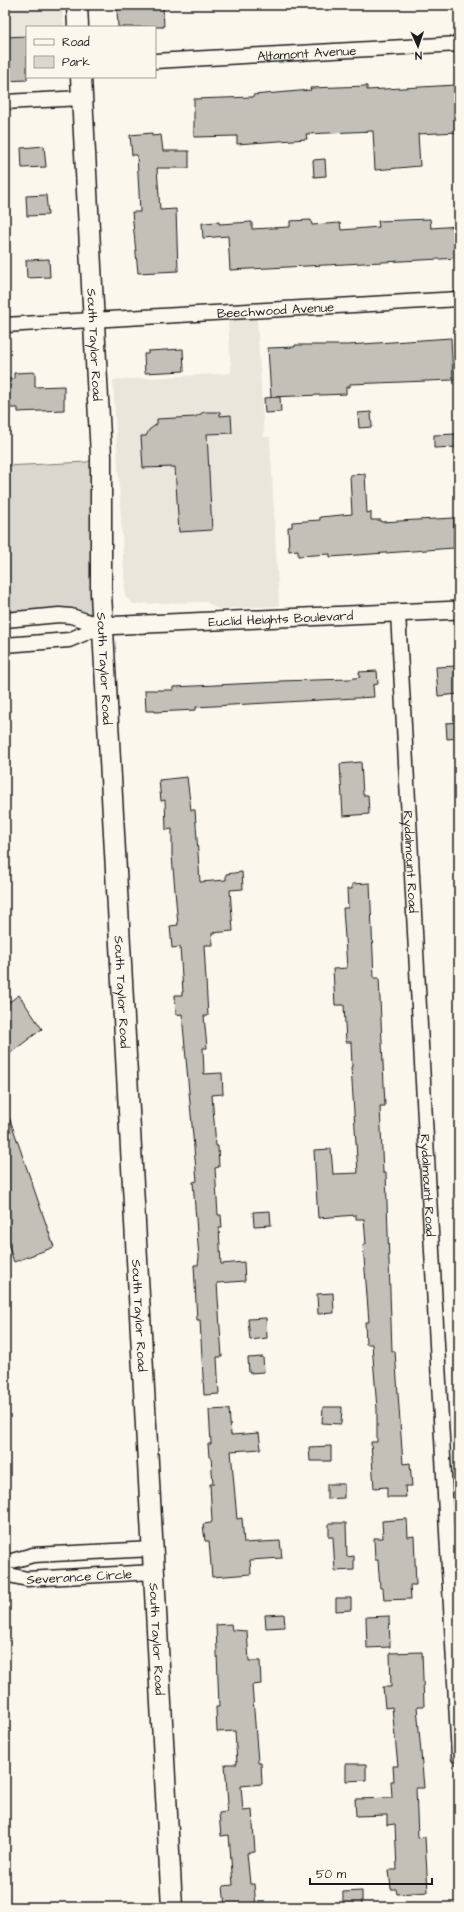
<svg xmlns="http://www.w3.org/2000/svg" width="464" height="1912" font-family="'Architects Daughter',sans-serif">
	<rect width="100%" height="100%" fill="#fbf7ec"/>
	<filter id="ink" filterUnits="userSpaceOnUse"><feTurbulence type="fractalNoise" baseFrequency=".025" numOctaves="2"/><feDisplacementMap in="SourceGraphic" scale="8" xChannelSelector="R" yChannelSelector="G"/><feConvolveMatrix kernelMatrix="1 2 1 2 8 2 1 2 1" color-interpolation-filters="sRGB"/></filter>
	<g filter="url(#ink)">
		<g fill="#eae6dc">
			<path d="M5,5H62L64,27H27V35L5,37Z"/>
			<path d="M257,318L264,437H270L279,606L218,609L206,602H200L133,604L125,596V590L113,380L231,373L228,320Z"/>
		</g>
		<path fill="#dad7ce" stroke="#7b7a75" d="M101,456L102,626L71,616L5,620V466L87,462Z"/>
		<g fill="#c3c0b8" stroke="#1c1c1c">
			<path d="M163,7L164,27H118L117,9Z"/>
			<path d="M27,36V80L5,81V37Z"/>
			<path d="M456,85L458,132L418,134L420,166L375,170L373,131L306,134L307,139L237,144V136L194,137V99L253,97V95L311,90L310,88L367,86V90Z"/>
			<path d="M152,133V136L161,135L163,151H189V168H157L160,210L176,209L178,271L138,273L132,212H140L137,155H132L130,135Z"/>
			<path d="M44,146L46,167L22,168L21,148Z"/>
			<path d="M325,159L326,176L314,177L313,160Z"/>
			<path d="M46,195L48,215L27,216L26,196Z"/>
			<path d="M430,219L431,228L459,226V258L230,270L228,236L203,238L202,223L219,222V224L252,222V229L290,227V221L311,220L312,225L340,223L341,230L379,227L378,221Z"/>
			<path d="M49,259L50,277L27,278L26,260Z"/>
			<path d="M451,338L453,380L350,384V387H346V394L271,397L268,348L295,347V345H348Z"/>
			<path d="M183,349L184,371L145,373L144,354H148V351Z"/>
			<path d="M35,372V387L64,386V410L18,412V408H5V379H14V373Z"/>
			<path d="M280,397L281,412L265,413L264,398Z"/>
			<path d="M204,412H220V416L231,415L232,433L207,434L212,530L179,532L175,467L143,468L141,436H146L149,430L157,424V419L195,417Z"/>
			<path d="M371,412L372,427L359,428L358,413Z"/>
			<path d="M456,434L457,447L434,448V435Z"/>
			<path d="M365,474L367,513L371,512V520H381V522L454,518V548L330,557V554L298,556V550L289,551L288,527H292V522L320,520V517L352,514L350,475Z"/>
			<path d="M458,666L459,694L438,696L436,667Z"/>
			<path d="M377,671L378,684L373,685L374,697L196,707V710L155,712V711H146L145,690H173V687L195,686L279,682V681L350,679L360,677L359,672Z"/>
			<path d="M459,722V738L447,739L446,723Z"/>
			<path d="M361,762L363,795H368L369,814L343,816L340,764Z"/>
			<path d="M187,777L191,810H195L200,882L226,880V874L242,872L243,889L230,890L233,931L212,933L213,945H204L208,1016H204L207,1048H203L204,1074L222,1073L223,1094L212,1095L216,1146H218L219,1167L215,1168L218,1215H221L222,1228H219L221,1264L244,1262L245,1281L217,1283L222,1357H217L219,1394L204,1395L200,1320H197L194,1265H198L199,1257L193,1182L197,1181L182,1014L176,1015L175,995H182V992H183L180,947L172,948L170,926L178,925L172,856V829L166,830L165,800L161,801L159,780Z"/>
			<path d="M370,883L374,978H379L385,1106H380L383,1173H386L392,1351H395L403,1464L410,1463L412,1486H405L406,1497H387V1487L374,1488L371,1442H377V1409L372,1344H366L365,1322H369L363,1244H366L364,1219H356V1215L318,1218L317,1202L314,1150L331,1149L333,1174L358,1173L351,1067H352L351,1042H346L344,1005H335L333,969L347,968L343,908H348L347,889H352V884Z"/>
			<path d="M19,995L42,1029L5,1057V1005Z"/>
			<path d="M7,1111L54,1247L14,1262L5,1235V1112Z"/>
			<path d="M270,1211L271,1225L254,1226L253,1212Z"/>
			<path d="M333,1293L334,1313L318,1314L317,1294Z"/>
			<path d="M266,1318L267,1338L250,1340L248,1319Z"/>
			<path d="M263,1357L264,1372L249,1373L248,1358Z"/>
			<path d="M323,1407H342L341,1424L322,1423Z"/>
			<path d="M229,1409L231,1435L259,1433L261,1449L231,1451L237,1519L242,1518L244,1543L280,1541L282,1558L250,1560L251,1574L212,1577L209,1541H205L203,1524L211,1523L212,1521L210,1484H213L211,1457H209L208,1444H211L209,1410Z"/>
			<path d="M331,1446V1461H310L309,1447Z"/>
			<path d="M327,1484H344V1498L327,1499Z"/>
			<path d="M407,1519L408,1537L414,1536L416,1585H410L411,1599L384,1600L383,1588H380L378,1560H375L374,1538H383L382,1521Z"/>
			<path d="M329,1523H346L347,1557L354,1556V1570L335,1571L333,1537H329Z"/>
			<path d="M336,1598H351V1610L336,1611Z"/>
			<path d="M284,1614L285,1627L266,1628L265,1615Z"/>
			<path d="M389,1616L390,1647L367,1648L366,1617Z"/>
			<path d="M231,1624L232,1630L247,1631L249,1661H260L261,1684L252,1685L258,1762H261L262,1784L241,1786L243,1811L252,1810L255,1852L247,1853L250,1884H254L256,1907H225L223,1886L233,1885L229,1835L221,1836L219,1813L227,1812L226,1804H228L225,1764H237L235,1731L217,1732L216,1707H219L216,1625Z"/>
			<path d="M422,1652L424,1706H417L424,1788H416L418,1838L425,1837L428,1892L397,1894L396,1889H391L389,1870H397L395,1824L387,1825V1815L356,1816L355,1799L392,1798L391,1781H394L393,1766H398L392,1707L385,1708L383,1687H391L390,1653Z"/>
			<path d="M346,1764H366V1780L346,1781Z"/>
			<path d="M362,1891V1907H343V1892Z"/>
		</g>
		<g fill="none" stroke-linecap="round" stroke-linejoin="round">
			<defs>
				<g id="minor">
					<path id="s1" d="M155,61L459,44"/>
					<path d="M5,102L82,98"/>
					<path id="s2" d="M5,325L459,299"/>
					<path id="s3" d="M398,613L459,1757"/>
					<path d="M5,620L59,615L71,616L102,626"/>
					<path d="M5,645L69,640L102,626"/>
					<path d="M5,1563L33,1555L153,1549"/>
					<path id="s4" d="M5,1574L27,1579L154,1572"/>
				</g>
				<g id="tertiary">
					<path id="s5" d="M102,626L459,610"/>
				</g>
				<g id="secondary">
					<path d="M77,5L78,27"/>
					<path id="s6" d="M81,77L101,456V593L172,1907"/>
				</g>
			</defs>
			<use href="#minor" stroke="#1c1c1c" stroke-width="17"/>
			<use href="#tertiary" stroke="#1c1c1c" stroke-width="20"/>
			<use href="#secondary" stroke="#1c1c1c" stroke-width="23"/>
			<use href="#minor" stroke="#fbf7ec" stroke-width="14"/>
			<use href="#tertiary" stroke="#fbf7ec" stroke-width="17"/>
			<use href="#secondary" stroke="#fbf7ec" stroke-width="20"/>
		</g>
	</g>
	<g text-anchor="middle" stroke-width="3" stroke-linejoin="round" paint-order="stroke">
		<g font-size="13" fill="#1c1c1c" stroke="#fbf7ec">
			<text dy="5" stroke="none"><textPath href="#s1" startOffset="152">Altamont Avenue</textPath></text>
			<text dy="5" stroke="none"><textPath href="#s2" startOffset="271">Beechwood Avenue</textPath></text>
			<text dy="5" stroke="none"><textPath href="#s6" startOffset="268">South Taylor Road</textPath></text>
			<text dy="5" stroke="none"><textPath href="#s5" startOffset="179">Euclid Heights Boulevard</textPath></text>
			<text dy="5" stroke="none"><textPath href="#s6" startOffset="592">South Taylor Road</textPath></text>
			<text dy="5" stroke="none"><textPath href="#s3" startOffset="249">Rydalmount Road</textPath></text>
			<text dy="5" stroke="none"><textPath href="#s6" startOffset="916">South Taylor Road</textPath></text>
			<text dy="5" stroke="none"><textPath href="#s3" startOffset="573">Rydalmount Road</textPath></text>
			<text dy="5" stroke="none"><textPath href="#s6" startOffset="1240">South Taylor Road</textPath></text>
			<text dy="5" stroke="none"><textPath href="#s4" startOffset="75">Severance Circle</textPath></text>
			<text dy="5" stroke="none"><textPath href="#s6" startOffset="1564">South Taylor Road</textPath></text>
		</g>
	</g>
	<rect width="464" height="1912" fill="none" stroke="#fbf7ec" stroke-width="20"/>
	<rect x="10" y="10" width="444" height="1892" fill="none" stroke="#1c1c1c" stroke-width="1.5" filter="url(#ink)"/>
	<rect x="26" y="26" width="130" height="52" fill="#fbf7ec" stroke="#a29f99"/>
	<rect x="34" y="39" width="20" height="6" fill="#fbf7ec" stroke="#a29f99"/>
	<text x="62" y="46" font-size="12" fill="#1c1c1c">Road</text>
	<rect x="34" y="56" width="20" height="12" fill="#dad7ce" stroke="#a29f99"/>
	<text x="62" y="66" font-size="12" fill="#1c1c1c">Park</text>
	<g transform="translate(418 46) rotate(177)" stroke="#fbf7ec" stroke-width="3" paint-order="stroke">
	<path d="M0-3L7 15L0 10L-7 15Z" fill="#1c1c1c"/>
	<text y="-6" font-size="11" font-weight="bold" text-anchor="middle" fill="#1c1c1c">N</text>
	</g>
	<path d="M310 1878v6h122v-6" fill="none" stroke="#1c1c1c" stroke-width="2"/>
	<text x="316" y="1878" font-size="12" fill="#1c1c1c" stroke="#fbf7ec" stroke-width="3" paint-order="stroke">50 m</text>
</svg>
